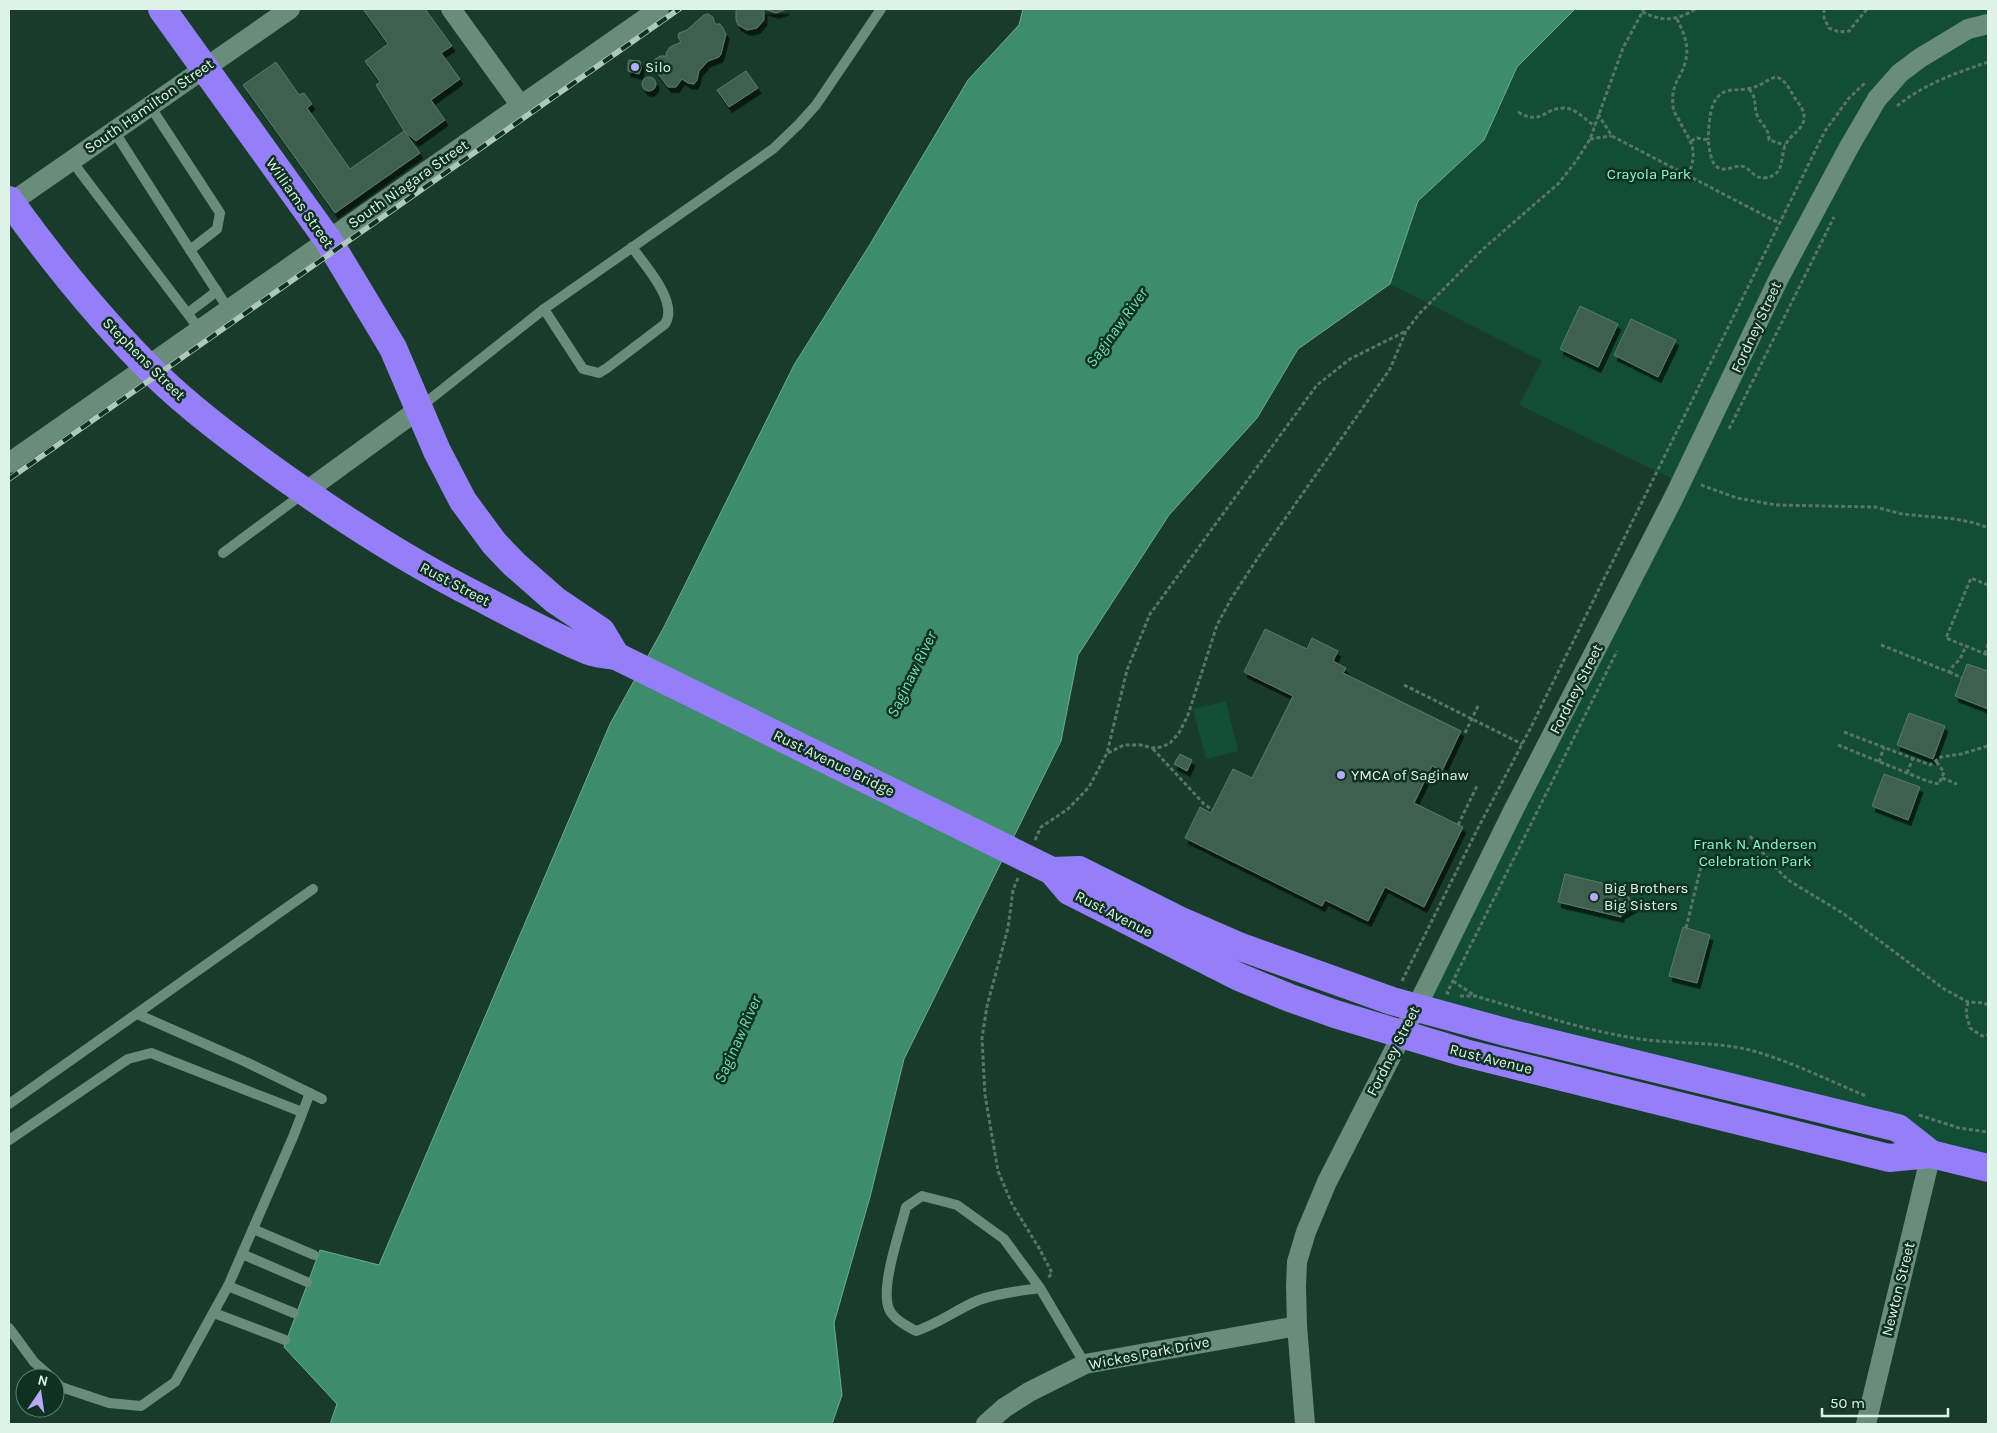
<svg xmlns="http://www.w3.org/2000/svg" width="1997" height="1433" font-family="Karla,sans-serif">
	<defs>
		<filter id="shadow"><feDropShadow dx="3" dy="5.5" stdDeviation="0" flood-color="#0009"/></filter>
	</defs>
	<rect width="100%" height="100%" fill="#193b2c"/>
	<g fill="#134d36">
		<path d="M1575,9H1988V1168L1898,1128L1415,1008L1681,483L1519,405L1542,361L1390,284L1418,201L1484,140L1517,67Z"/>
		<path d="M1226,701L1238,751L1206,759L1193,709Z"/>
	</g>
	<path fill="#3d8c6b" stroke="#6eab91" d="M1023,9H1575L1517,67L1484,140L1418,201L1390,284L1298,349L1257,418L1169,515L1078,655L1061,741L904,1059L870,1197L834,1323L842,1395L832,1424H330L337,1404L284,1347L320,1250L379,1265L610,724L664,627L794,365L869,246L968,80L1019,25Z"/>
	<g fill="#3f6150" stroke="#587b6a" filter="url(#shadow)">
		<path d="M363,9H425L452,46L441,53L460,79L431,100L445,120L416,141L404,131L376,85L380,82L365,61L388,44Z"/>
		<path d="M736,9H764V20L757,28L747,30L738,25L736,20Z"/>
		<path d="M764,9H787L776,13Z"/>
		<path d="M708,14L713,17L715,24H720L723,28L726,34L721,54L719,57L708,61L699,71L697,80L694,84L688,83L682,79L676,87H668L655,70L654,60L660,56H667L666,53L670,47L681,42L678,37L679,33L687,30L704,15Z"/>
		<path d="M629,60L640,61L641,69L639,74L628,71V63Z"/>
		<path d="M276,62L299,95L304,93L312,104L307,108L350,169L404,131L420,153L335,213L243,85Z"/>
		<path d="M746,71L758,88L729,107L717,90Z"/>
		<circle cx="649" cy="84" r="7"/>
		<path d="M1580,306L1618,324L1598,367L1560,349Z"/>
		<path d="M1631,319L1676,340L1658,377L1614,355Z"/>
		<path d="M1265,629L1307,649L1312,638L1338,651L1333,661L1346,668L1343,673L1461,731L1442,771L1432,766L1414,803L1463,827L1424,907L1385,887L1368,921L1325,900L1322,906L1185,838L1200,807L1211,813L1233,769L1252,778L1293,696L1244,672Z"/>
		<path d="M1967,664L1988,671V709L1955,696Z"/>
		<path d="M1909,713L1945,726L1933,759L1897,745Z"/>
		<path d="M1180,754L1192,760L1187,771L1174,764Z"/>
		<path d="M1884,774L1920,787L1908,820L1872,806Z"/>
		<path d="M1565,874L1626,889L1625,892L1635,906L1621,914V917L1558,902Z"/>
		<path d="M1683,927L1710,935L1697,983L1669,976Z"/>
	</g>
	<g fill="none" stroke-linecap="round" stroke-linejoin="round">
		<g stroke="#587668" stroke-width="3" stroke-dasharray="4 2.5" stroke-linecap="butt">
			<path d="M1824,9V18L1829,28L1839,32L1849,31L1867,9"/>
			<path d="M1642,12C1664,22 1675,21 1696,9"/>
			<path d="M1677,19C1684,33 1690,47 1685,63C1680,80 1671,83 1673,106C1673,111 1676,115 1679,120C1691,144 1699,148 1688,176"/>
			<path d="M1749,89C1758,100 1753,104 1757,115C1761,125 1769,128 1769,140L1785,145"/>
			<path d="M1897,106C1924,84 1956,73 1988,62"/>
			<path d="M1518,112C1542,126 1543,108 1564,108C1576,108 1585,120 1595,126"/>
			<path d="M1598,114L1612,136L1779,223"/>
			<path d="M1590,139L1611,136"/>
			<path d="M1691,141L1697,138L1708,140C1710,150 1710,167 1722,169C1728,170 1735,166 1741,166C1750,167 1754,179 1764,178C1785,176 1780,159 1785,146C1790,133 1809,128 1803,111C1801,105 1796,101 1793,95C1775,62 1772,85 1747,89C1735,91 1725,87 1716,99C1709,109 1709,128 1708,140"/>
			<path d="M1729,429L1834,217"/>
			<path d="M1701,485L1737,498L1776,505L1875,507L1902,514L1955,519L1975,523L1988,528"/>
			<path d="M1988,585L1971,578L1946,638L1988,655"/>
			<path d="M1881,645L1949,672L1953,666L1960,659L1966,646"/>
			<path d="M1985,654L1988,644"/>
			<path d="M1949,672L1962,678"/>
			<path d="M1404,685L1522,744"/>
			<path d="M1844,732L1930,765L1941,757L1961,754L1988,746"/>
			<path d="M1465,733L1479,704"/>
			<path d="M1838,745L1927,781L1939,784L1944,772L1935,760"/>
			<path d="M1153,749L1204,804L1213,810"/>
			<path d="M1108,753L1124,745H1141L1153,748L1162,747L1170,743L1179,733L1188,715L1217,625L1231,599L1261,553L1390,369L1406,331L1420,313L1483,249L1559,183L1577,160L1590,139L1623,48L1644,9"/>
			<path d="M1879,762L1884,747"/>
			<path d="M1907,773L1913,758"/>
			<path d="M1942,778L1957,784"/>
			<path d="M1458,825L1477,786"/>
			<path d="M1750,836L1771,863L1788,880L1844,914L1944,989L1968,1002L1984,1003L1988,1005"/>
			<path d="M1035,840L1041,827L1068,809L1089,787L1107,753L1127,670L1150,614L1317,385L1350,359L1406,331"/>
			<path d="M1018,878L1013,890L1008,928L987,1006L982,1038L985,1095L998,1171L1012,1204L1039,1248L1052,1273L1048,1278"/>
			<path d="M1686,928L1706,846"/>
			<path d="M1402,981L1476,832L1530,729L1825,131L1849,98L1866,82"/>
			<path d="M1453,981L1475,996"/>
			<path d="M1449,994L1447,993L1617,651"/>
			<path d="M1460,996H1475C1532,1012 1590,1033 1648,1040C1682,1044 1717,1042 1750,1050C1790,1061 1828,1080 1866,1096"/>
			<path d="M1968,1002L1966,1013L1970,1028L1982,1036L1988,1035"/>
			<path d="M1919,1115L1959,1128L1988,1132"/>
		</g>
		<g stroke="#698c7b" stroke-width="10">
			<path d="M114,131L190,250L217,229L220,213L150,106"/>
			<path d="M71,160L200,330"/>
			<path d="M190,250L229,310"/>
			<path d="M544,309L583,369L599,373L607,368L665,324C679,302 645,266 632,247"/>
			<path d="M188,313L217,291"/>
			<path d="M419,408L544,309L773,149L799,124L816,105L881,9"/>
			<path d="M223,553L304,493"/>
			<path d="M137,1014L246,1062L322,1099"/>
			<path d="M9,1104L313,889"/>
			<path d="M9,1140L128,1059L151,1053L302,1112"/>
			<path d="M253,1229L314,1255"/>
			<path d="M242,1254L307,1282"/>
			<path d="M228,1286L294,1313"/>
			<path d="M1040,1288C1020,1291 998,1293 979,1300C957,1309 940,1323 916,1331C907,1326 894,1320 889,1309C880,1286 900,1232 906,1207L922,1196L957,1205L1004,1239L1040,1288L1085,1364"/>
			<path d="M214,1313L285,1340"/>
			<path d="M9,1328L34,1362L52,1378"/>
			<path d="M55,1381L61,1387L109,1403L141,1406L175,1382L228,1286L293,1137L310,1093"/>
		</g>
		<g stroke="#698c7b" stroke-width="20">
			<path d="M451,9L521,106"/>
			<path d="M9,204L290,9"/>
			<path d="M9,463L659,9"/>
			<path d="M305,492L419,409"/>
			<path d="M986,1424L1004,1408L1029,1392L1085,1364L1297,1326"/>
			<path d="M1305,1424L1297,1326L1296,1286L1297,1262L1306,1232L1327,1182L1427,986L1513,811L1674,497L1780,276L1849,147L1877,99L1900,73L1920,58L1968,29L1988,24"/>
			<path d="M1866,1424L1931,1154"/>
		</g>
		<g stroke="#947ff9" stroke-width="28">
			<path d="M162,9L328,240L393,348L437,451L463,501L494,543L514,564L555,600L601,631L616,656"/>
			<path d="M9,200C53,261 101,321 156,375C190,408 229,437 267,465C336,515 405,560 481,598C515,616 554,637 589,651C597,654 607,655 616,656L1052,871L1069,891L1239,977L1290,998L1335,1014L1465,1053L1889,1158L1931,1154L1988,1168"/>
			<path d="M1052,871L1079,870L1179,920L1241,947L1392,1001L1509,1033L1898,1128L1931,1154"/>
		</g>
		<defs>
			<path id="rail" d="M9,479L679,9"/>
		</defs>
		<use href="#rail" stroke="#b0c7bb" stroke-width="5.5"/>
		<use href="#rail" stroke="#0e3122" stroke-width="4" stroke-dasharray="11" stroke-linecap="butt"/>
	</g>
	<g fill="#b5acf8" stroke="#0e3122" stroke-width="2">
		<circle cx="635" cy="67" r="5"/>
		<circle cx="1341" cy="775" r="5"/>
		<circle cx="1594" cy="897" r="5"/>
	</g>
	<g text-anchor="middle" stroke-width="5" stroke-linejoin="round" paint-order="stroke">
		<g font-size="15" fill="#e0f3e9" stroke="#0e3122" text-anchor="start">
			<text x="645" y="72">Silo</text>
			<text x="1351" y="780">YMCA of Saginaw</text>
			<text x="1604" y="893">Big Brothers<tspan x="1604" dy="17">Big Sisters</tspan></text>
		</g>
		<g font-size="15" fill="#e0f3e9" stroke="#0e3122">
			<text transform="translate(149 106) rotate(-35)" y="5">South Hamilton Street</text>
			<text transform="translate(408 184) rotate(-35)" y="5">South Niagara Street</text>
			<text transform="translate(300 203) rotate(55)" y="5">Williams Street</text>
			<text transform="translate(1756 327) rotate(-65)" y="5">Fordney Street</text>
			<text transform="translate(144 359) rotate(45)" y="5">Stephens Street</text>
			<text transform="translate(455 584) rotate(28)" y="5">Rust Street</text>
			<text transform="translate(1576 689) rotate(-63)" y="5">Fordney Street</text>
			<text transform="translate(834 763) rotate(26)" y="5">Rust Avenue Bridge</text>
			<text transform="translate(1114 914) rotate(27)" y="5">Rust Avenue</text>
			<text transform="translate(1393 1051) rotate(-63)" y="5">Fordney Street</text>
			<text transform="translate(1491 1059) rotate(14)" y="5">Rust Avenue</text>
			<text transform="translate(1898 1289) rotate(-76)" y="5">Newton Street</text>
			<text transform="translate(1149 1353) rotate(-11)" y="5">Wickes Park Drive</text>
		</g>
		<g font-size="15" fill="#8cfac8" stroke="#0e3122">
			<text x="1649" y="179">Crayola Park</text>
			<text x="1755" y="849">Frank N. Andersen<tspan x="1755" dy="17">Celebration Park</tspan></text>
		</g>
		<g font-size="16" font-style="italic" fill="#72e1b0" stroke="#0e3122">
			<text transform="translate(1116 327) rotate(-54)" y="6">Saginaw River</text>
			<text transform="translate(911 674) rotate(-64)" y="6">Saginaw River</text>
			<text transform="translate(737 1039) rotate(-66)" y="6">Saginaw River</text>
		</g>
	</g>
	<rect width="1997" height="1433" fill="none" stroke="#e0f3e9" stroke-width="20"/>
	<g transform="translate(40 1393) rotate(13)"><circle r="24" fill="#0e3122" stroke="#627f72"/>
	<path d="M0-4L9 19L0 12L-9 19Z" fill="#b5acf8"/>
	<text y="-8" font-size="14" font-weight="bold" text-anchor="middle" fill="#e0f3e9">N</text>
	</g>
	<path d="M1822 1408v8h126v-8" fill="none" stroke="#e0f3e9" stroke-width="2.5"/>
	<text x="1830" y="1408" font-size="15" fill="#e0f3e9" stroke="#0e3122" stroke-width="4" paint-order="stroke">50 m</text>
</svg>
